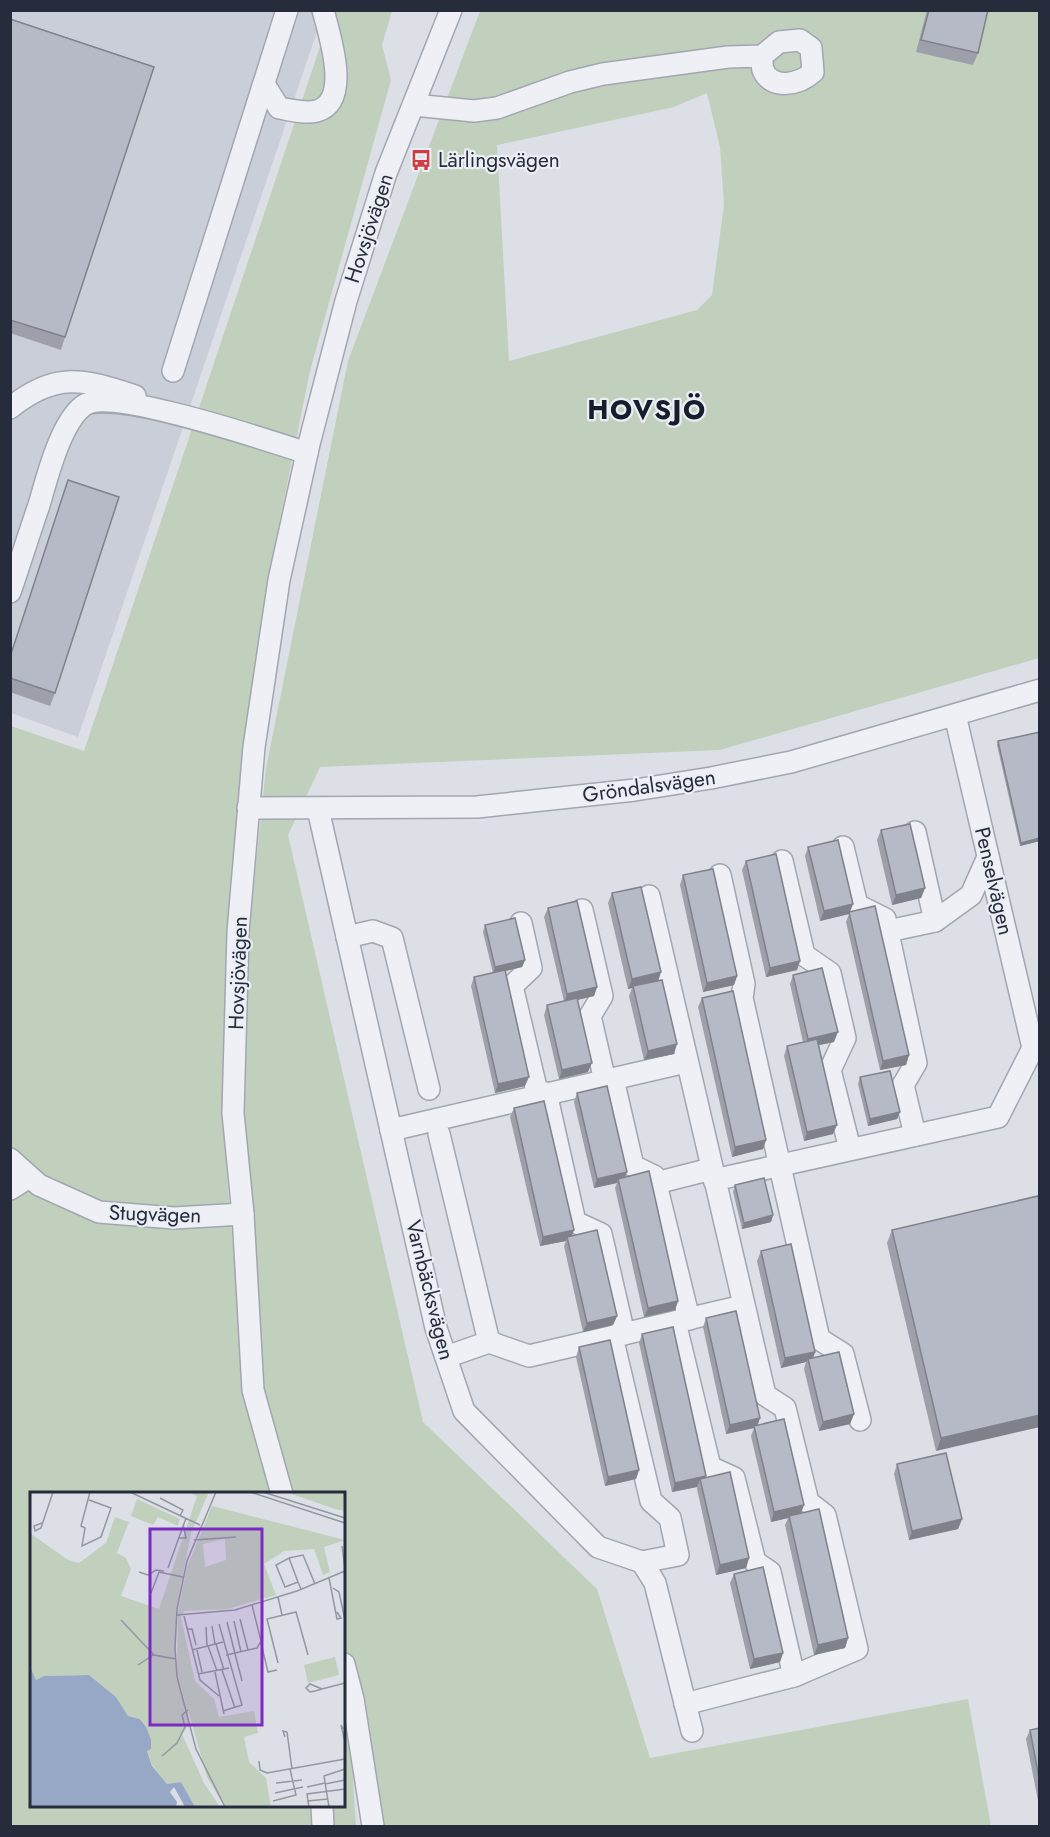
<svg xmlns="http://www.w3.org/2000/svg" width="1050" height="1837" font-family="Jost,sans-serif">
	<rect width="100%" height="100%" fill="#dcdfe6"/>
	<path fill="#caced8" d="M11,11H324L78,737L11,713Z"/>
	<g fill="#c0d0bd" fill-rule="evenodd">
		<path d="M332,11H392L382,45L391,80L310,371L269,574L242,765L226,950V1165L244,1373L273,1493L32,1494V1806H344V1684L348,1700L356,1826H11V726L84,751Z"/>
		<path d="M480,11H1039V658L720,750L320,767L288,835L423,1422L597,1589L650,1758L968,1699L991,1826H379L344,1655V1494H289L257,1378L245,1111L249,930L266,768L348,361ZM707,93L720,147L724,205L712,295L697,310L509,361L497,145L674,107Z"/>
	</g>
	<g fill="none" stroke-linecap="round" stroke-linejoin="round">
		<defs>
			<g id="minor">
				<path d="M264,84L279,108C291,110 305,114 317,111C352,101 329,34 323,10"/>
				<path d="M414,105L474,111L497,108L570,82L603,74L728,57L762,56C762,60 762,67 763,70C772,91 800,84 813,72L811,48L800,40L779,42L762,56"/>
				<path d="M173,371L287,10"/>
				<path d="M10,408C56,371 83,379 135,396"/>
				<path d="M10,592C20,563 29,534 39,505C47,478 60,424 83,406C108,386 272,442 307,453"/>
				<path d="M248,808L477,807L635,790L711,778L791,762L1040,690"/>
				<path d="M318,809L436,1328L464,1411L598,1547L642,1562"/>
				<path d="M915,832L935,921"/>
				<path d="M843,847L857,905L885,919L916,1063L903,1085L915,1135"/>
				<path d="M782,861L804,955L830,973L845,1038L830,1070L850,1149"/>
				<path d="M720,875L744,984L742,998L819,1339L843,1354L860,1420"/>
				<path d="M649,896L765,1395L785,1408L808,1502L825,1515L857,1649L794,1676L685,1704"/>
				<path d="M582,910L602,996L590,1016L605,1081"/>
				<path d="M521,923L531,968L512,986L538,1096"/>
				<path d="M888,931L935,921L971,895L988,857"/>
				<path d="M347,937L373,931L392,938L429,1089"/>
				<path d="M613,1079L633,1166L654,1176L689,1319"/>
				<path d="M546,1093L575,1222L601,1234L624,1334"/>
				<path d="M391,1130L686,1062"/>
				<path d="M439,1134L489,1342"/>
				<path d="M10,1159L39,1185L99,1212L174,1218L243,1214"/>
				<path d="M714,1180L998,1117L1033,1048L955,715"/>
				<path d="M656,1183L711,1169"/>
				<path d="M10,1189L29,1177"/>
				<path d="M675,1322L710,1467L734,1478L755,1562L770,1572L794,1676"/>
				<path d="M612,1337L651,1501L670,1518L678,1555L642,1562"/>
				<path d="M446,1357L489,1342L529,1356L743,1306"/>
				<path d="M282,1494L253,1390L243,1214L233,1113L238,932L254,747L279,580L309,444L346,301L386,173L451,10"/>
				<path d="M642,1562L655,1583L692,1731"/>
				<path d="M344,1664L353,1699L373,1826"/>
				<path d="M322,1806L323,1826"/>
			</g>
		</defs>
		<use href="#minor" stroke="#a2a6b0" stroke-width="24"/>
		<use href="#minor" stroke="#eff0f5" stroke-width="21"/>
	</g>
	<g fill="#9da0aa">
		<path d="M927,10H988L978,53L973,65L916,52Z"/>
		<path d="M10,19L65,337L61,350L10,333Z"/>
		<path d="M10,656L55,693L50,706L10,692Z"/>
		<path d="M998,741L1040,841L1020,846L997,745Z"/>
		<path d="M881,830L925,888L921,898L892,905L877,840Z"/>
		<path d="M808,847L853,904L850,912L909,1055L906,1065L880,1070L846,922L849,914L820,921L805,856Z"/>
		<path d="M746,861L800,961L797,970L766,977L742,870Z"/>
		<path d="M683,875L737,976L734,985L703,992L680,885Z"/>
		<path d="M612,893L658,980L674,1054L644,1060L629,996L632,988L628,989L608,903Z"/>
		<path d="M548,908L597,987L594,996L577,1000L588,1072L559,1079L544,1015L547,1005L564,1001L544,917Z"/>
		<path d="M485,925L525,960L522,967L505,971L525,1086L495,1093L471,986L474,977L493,973L483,932Z"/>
		<path d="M793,975L834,1042L819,1045L833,1134L804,1141L784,1056L787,1046L803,1042L790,984Z"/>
		<path d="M702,998L766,1140L763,1149L732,1157L698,1007Z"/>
		<path d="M860,1077L900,1112L897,1119L868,1126L858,1084Z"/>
		<path d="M577,1093L627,1172L625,1177L678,1301L675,1310L644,1317L615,1188L617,1183L594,1188L574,1102Z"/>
		<path d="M514,1108L574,1230L572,1236L617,1316L613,1325L583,1332L564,1246L566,1241L540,1246L510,1117Z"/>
		<path d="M735,1185L773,1215L771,1222L742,1229L733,1192Z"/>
		<path d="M1038,1196L936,1451L887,1243L892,1230Z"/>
		<path d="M761,1251L815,1352L813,1358L854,1414L850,1424L819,1431L804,1369L806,1362L781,1368L757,1261Z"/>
		<path d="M706,1318L760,1418L757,1426L804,1505L801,1513L848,1638L845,1648L814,1655L785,1525L788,1518L771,1522L751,1436L754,1428L726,1434L703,1327Z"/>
		<path d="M642,1334L706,1478L749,1558L746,1568L716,1575L697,1489V1487L672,1492L639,1343Z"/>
		<path d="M579,1347L639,1470L636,1479L605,1486L576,1357Z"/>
		<path d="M897,1464L962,1519L958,1529L909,1540L894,1474Z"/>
		<path d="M734,1574L783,1653L780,1662L750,1669L730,1583Z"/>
		<path d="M1040,1728V1811L1026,1739L1030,1730Z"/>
	</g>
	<g fill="#7f828b">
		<path d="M1040,838V841L1020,846L1021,843Z"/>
		<path d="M925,888L921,898L892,905L896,895Z"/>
		<path d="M853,904L849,914L820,921L824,911Z"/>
		<path d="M525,960L522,967L493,974L495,967Z"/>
		<path d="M800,961L797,970L766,977L770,968Z"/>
		<path d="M661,972L658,982L628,989L632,979Z"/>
		<path d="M737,976L734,985L703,992L707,983Z"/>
		<path d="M597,987L594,996L564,1003L567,994Z"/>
		<path d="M838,1032L834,1042L805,1048L808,1039Z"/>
		<path d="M677,1044L674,1054L644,1060L648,1051Z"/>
		<path d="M909,1055L906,1065L880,1070L883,1061Z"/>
		<path d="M592,1063L588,1072L559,1079L562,1070Z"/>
		<path d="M529,1077L525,1086L495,1093L498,1084Z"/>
		<path d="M900,1112L897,1119L868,1126L870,1119Z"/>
		<path d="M837,1125L833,1134L804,1141L807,1132Z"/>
		<path d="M766,1140L763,1149L732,1157L735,1147Z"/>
		<path d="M627,1172L623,1181L618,1179L617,1183L594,1188L597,1179Z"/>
		<path d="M773,1215L771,1222L742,1229L744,1223Z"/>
		<path d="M574,1230L570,1240L567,1237L566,1241L540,1246L543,1237Z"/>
		<path d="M678,1301L675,1310L644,1317L648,1308Z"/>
		<path d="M617,1316L613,1325L583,1332L587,1323Z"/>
		<path d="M815,1352L812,1361L808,1359L806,1362L781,1368L785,1358Z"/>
		<path d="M854,1414L850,1424L819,1431L823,1422Z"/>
		<path d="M1040,1415V1427L936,1451L941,1438Z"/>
		<path d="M760,1418L757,1427L754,1426V1428L726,1434L730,1425Z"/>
		<path d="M639,1470L636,1479L605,1486L608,1477Z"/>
		<path d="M706,1476L703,1485L700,1479L697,1487L672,1492L675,1483Z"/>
		<path d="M804,1505L800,1515L789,1516L788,1518L771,1522L774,1512Z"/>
		<path d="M962,1519L958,1529L909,1540L912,1531Z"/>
		<path d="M749,1558L746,1568L716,1575L720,1565Z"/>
		<path d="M848,1638L845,1648L814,1655L818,1645Z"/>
		<path d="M783,1653L780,1662L750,1669L754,1659Z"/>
	</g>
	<g fill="#b6bac6" stroke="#7f828b" stroke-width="1.5">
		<path d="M929,10H988L978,53L921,40Z"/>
		<path d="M10,19L154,67L65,337L10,320Z"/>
		<path d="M68,480L119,497L55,693L10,678V657Z"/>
		<path d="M1040,732V838L1021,843L998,741Z"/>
		<path d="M910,824L925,888L896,895L881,830Z"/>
		<path d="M838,840L853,904L824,911L808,847Z"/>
		<path d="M776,854L800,961L770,968L746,861Z"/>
		<path d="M713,869L737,976L707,983L683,875Z"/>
		<path d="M641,887L661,972L632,979L612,893Z"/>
		<path d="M577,901L597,987L567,994L548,908Z"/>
		<path d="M875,906L909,1055L883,1061L849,912Z"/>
		<path d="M515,918L525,960L495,967L485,925Z"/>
		<path d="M822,968L838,1032L808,1039L793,975Z"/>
		<path d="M505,970L529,1077L498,1084L474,977Z"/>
		<path d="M662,980L677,1044L648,1051L633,986Z"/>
		<path d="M733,991L766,1140L735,1147L702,998Z"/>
		<path d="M577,998L592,1063L562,1070L547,1005Z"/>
		<path d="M817,1039L837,1125L807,1132L787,1046Z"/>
		<path d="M890,1071L900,1112L870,1119L860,1077Z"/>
		<path d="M607,1086L627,1172L597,1179L577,1093Z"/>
		<path d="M544,1101L574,1230L543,1237L514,1108Z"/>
		<path d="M649,1171L678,1301L648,1308L618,1179Z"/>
		<path d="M764,1178L773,1215L744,1223L735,1185Z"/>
		<path d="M1038,1196L1040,1202V1415L941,1438L892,1230Z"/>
		<path d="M597,1230L617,1316L587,1323L567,1237Z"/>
		<path d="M791,1244L815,1352L785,1358L761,1251Z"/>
		<path d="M736,1311L760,1418L730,1425L706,1318Z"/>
		<path d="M673,1327L706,1476L675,1483L642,1334Z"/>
		<path d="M610,1340L639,1470L608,1477L579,1347Z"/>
		<path d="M839,1352L854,1414L823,1422L808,1359Z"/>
		<path d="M784,1419L804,1505L774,1512L754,1426Z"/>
		<path d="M946,1453L962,1519L912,1531L897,1464Z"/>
		<path d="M730,1472L749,1558L720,1565L700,1479Z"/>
		<path d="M819,1509L848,1638L818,1645L789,1516Z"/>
		<path d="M763,1567L783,1653L754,1659L734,1574Z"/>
		<path d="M1040,1728V1783L1030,1730Z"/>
	</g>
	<defs>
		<symbol id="bus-bare" viewBox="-9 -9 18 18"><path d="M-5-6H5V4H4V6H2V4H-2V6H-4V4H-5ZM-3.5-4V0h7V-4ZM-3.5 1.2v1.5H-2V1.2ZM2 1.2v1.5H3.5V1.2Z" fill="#cd3f44" stroke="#ebeef4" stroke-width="2.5" paint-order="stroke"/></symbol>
	</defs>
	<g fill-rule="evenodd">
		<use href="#bus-bare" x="406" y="145" width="30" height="30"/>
	</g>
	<g text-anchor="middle" stroke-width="4.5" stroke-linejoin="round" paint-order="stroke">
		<g font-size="21" fill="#262c3c" stroke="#ebeef4" text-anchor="start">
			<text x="438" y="167">Lärlingsvägen</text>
		</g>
		<g font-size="21" fill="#262c3c" stroke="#ebeef4">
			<text transform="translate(369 228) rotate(-72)" y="7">Hovsjövägen</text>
			<text transform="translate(649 786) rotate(-8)" y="7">Gröndalsvägen</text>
			<text transform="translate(994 881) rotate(77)" y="7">Penselvägen</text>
			<text transform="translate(238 973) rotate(-88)" y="7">Hovsjövägen</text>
			<text transform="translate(155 1214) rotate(2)" y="7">Stugvägen</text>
			<text transform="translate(430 1290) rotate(76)" y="7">Varnbäcksvägen</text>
		</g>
		<g font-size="27" font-weight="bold" letter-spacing="1.5" fill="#181d2d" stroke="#ebeef4">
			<text x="647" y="419">HOVSJÖ</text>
		</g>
	</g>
	<g transform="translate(30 1492)">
		<rect width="315" height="315" fill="#dcdfe6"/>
		<path d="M158,0H179L161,41L146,119V184L157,216L147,184L148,119L157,75L182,14L315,48L294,55L300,80L293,83L284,57L254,59L234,72L246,103L197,117L154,119L151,126L165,189L184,207L189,225L224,219L228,241L214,245L219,270L236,286L241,315H195L177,285L158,218V234L152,242L174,291L190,315H165L151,291L137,292L122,273L117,258L121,257V247L116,235L110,227L98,224L86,205L59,183L14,184L6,188L0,174V41L38,68L49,71L76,51L85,25L99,30L87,61L96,66L101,77L91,104L129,117L167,4ZM195,47L196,68L175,75L173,52ZM256,0H315V19L305,17ZM107,7L150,27L148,34L128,25L123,33L101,24ZM305,165L309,183L278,191L274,173Z" fill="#c0d0bd" fill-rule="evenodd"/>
		<path d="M0,174L6,188L14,184L59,183L86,205L98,224L110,227L116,235L121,247V257L117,259L122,274L137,292L151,290L165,315H155L144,295L140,300L147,310L146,315H0Z" fill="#97a8c7"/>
		<path fill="none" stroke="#9397a2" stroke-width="1.5" d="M100,0L170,33M186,0L157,69L147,117L145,156L147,185L166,257L195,315M220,0L315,31M233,0L315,26M130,6L153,18L150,24M59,8L81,16L71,45L52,54L55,36L51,34L60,0M12,31L4,34L5,39L11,36L23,0M148,46H156L153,32M164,48L206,45M312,54L315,76M259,66L273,63L285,92M138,76L156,26M109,80L118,83L126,78L134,79M299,86L307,127L311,126L307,120M268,90L255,95L246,73L259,66L268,90L271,97M303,96L309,100L315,128M121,101L129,80L153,85M248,105L252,123M147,123L205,118L267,99L315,79M154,124L170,188L189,204M210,127L218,158M91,128L124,163L146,167M204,129L211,160M197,130L212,189M189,132L212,213L193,219M182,134L185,152M176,135L177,154M157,137H162L166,153M231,151L238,180L247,178M186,152L194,178M178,154L187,179M162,158L193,150M167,158L172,180M196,163L227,156L231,149L222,113M248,171L237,127L266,120L278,163M108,173L123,163M192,178L205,216M185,180L194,222M168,182L199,176M292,197L280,192L276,196L280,200L285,199L292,197L315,191M313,237L311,233L315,250M255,245L253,239L257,240L262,277M132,264L147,251L155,235L152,223L158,218M229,269L230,278L237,281L315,267M246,291L272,288M295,292L315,288M277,295L295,291M245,301L273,295M243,309L266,303L260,277M277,309L298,307M279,315L277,302L315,297M299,315L294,284L315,277"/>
		<path fill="#7b2cbf" fill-opacity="0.15" stroke="#7b2cbf" stroke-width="3" d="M120,37H232V233H120Z"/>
		<rect width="315" height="315" fill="none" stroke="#262c3c" stroke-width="3"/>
	</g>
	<rect width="1050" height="1837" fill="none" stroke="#262c3c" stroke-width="24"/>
</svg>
